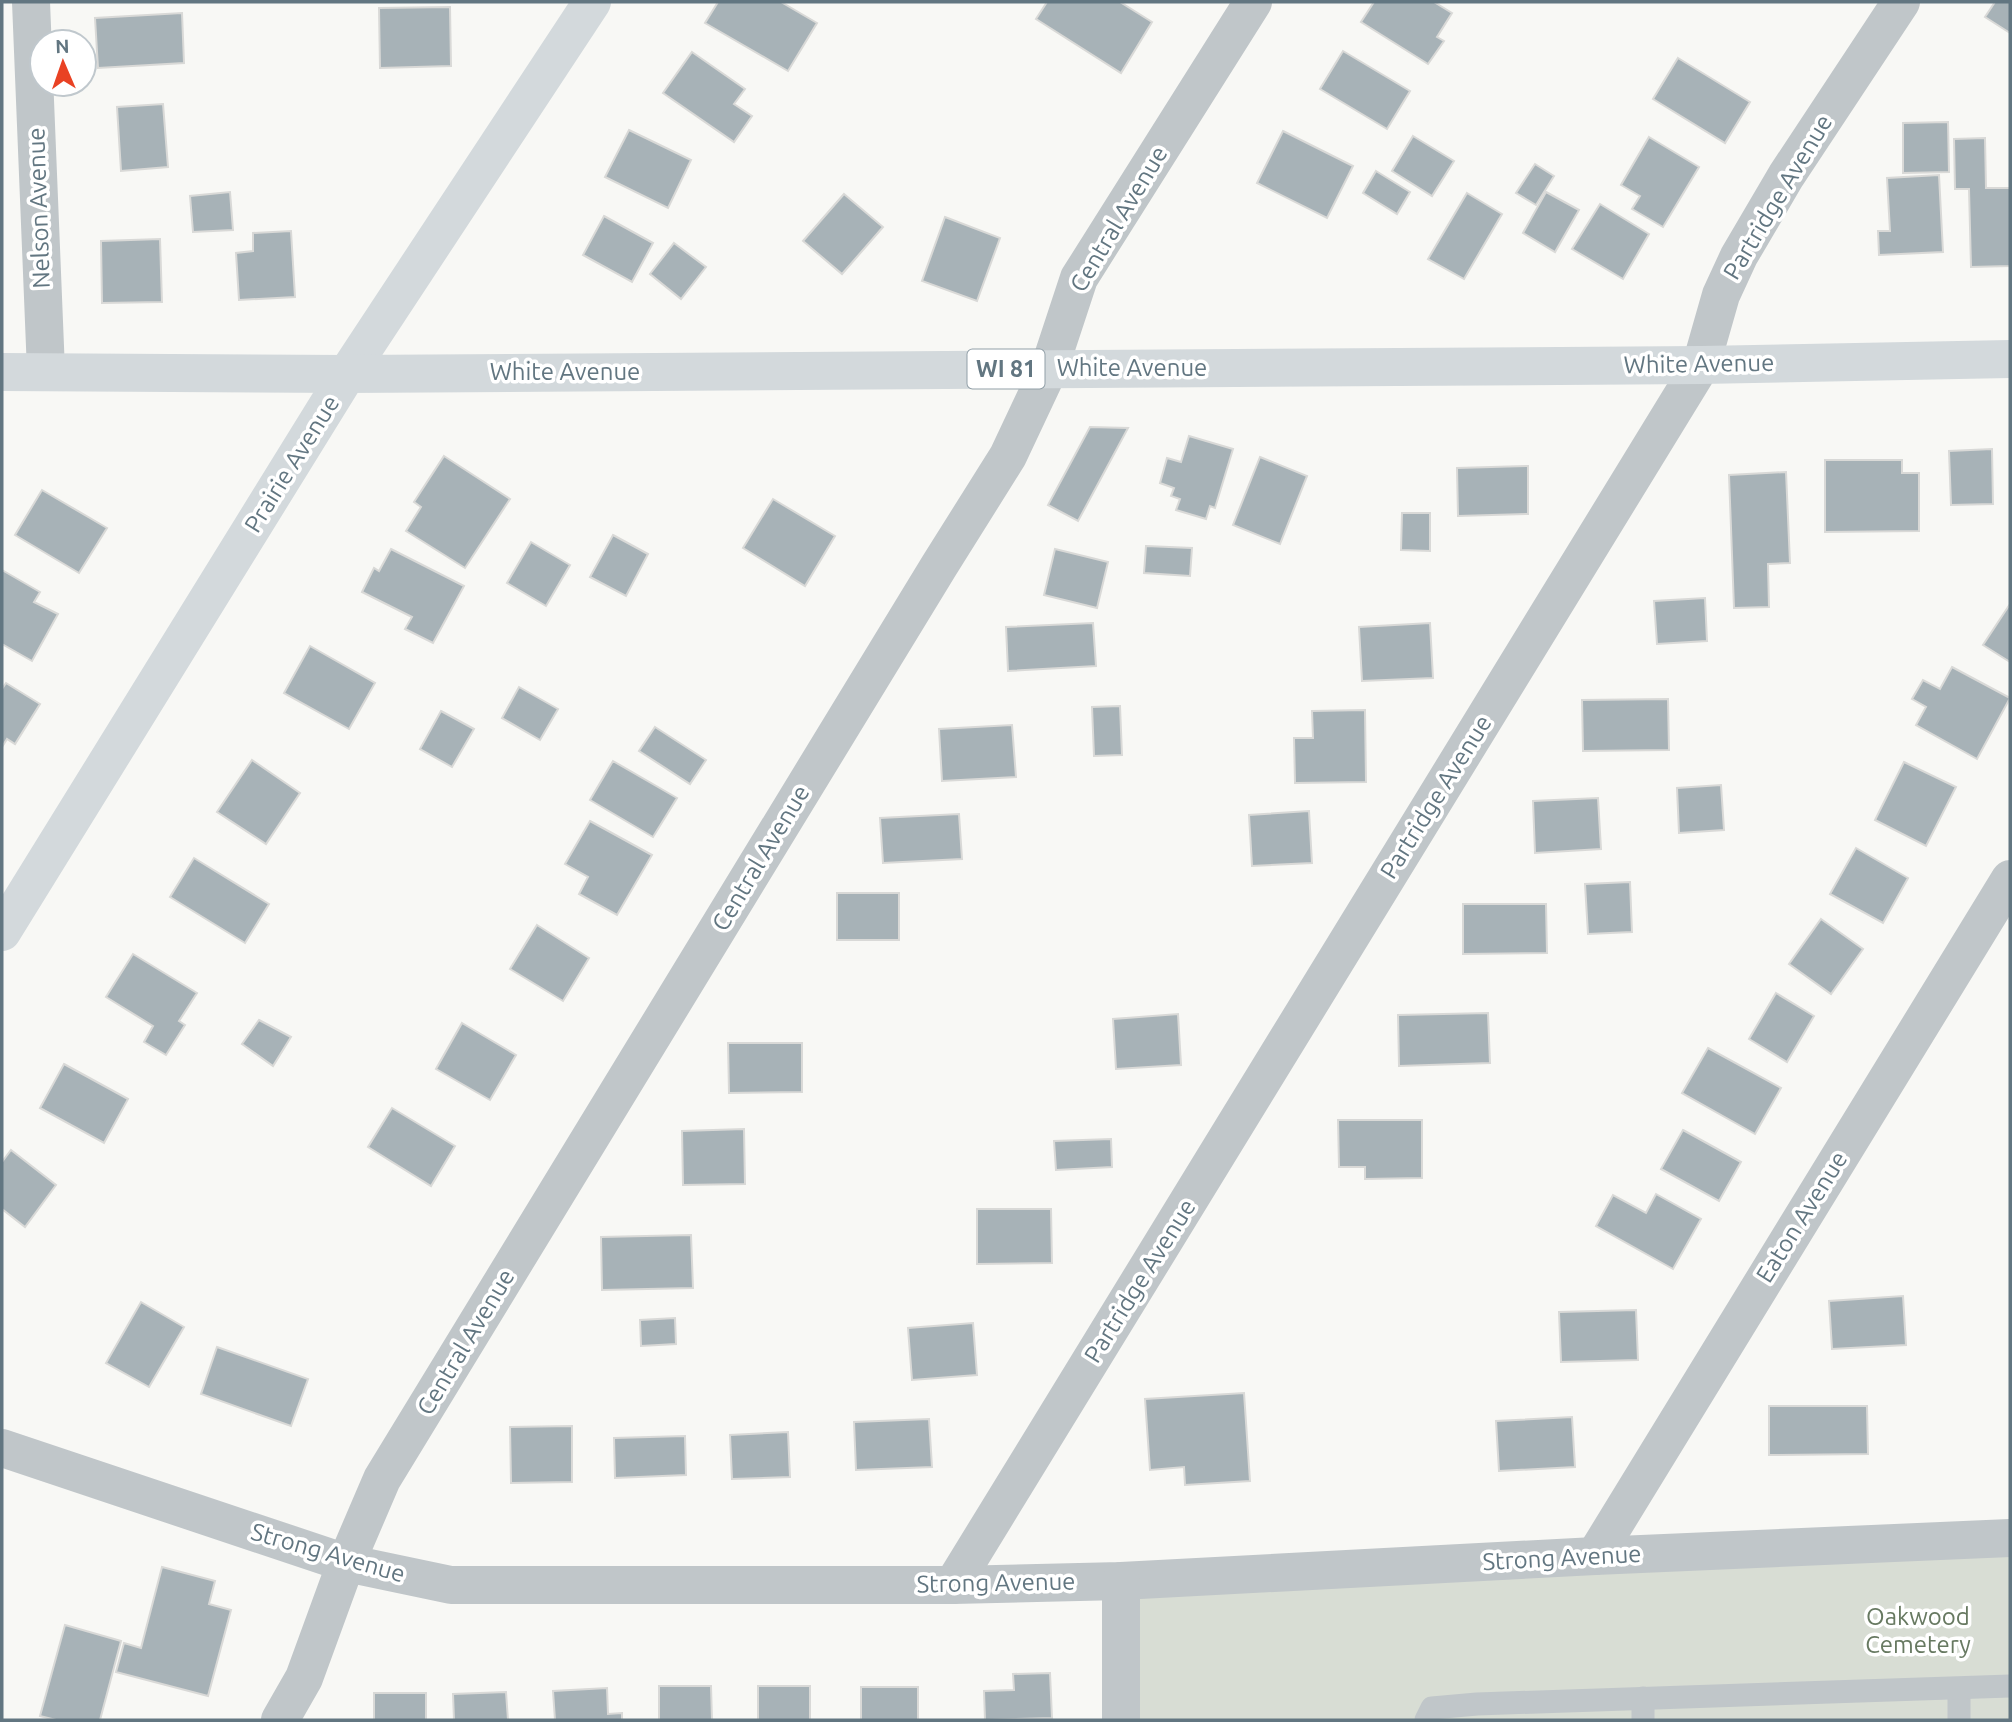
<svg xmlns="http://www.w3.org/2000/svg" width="2012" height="1722" font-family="Ubuntu,sans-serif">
	<rect width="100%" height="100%" fill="#f8f8f5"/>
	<path fill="#d8ddd4" d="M2010,1538V1720H1125L1121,1581Z"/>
	<g fill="#a7b2b7" stroke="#d9d9d7" stroke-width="2">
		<path d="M718,2H781L817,23L788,71L705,23Z"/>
		<path d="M1047,2H1120L1152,22L1121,73L1036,19Z"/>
		<path d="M1374,2H1434L1452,13L1437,37L1444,41L1428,64L1361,22Z"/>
		<path d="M1995,2H2010V33L1985,17Z"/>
		<path d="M450,7L451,66L380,68L379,8Z"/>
		<path d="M182,13L184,63L98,68L95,18Z"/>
		<path d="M1343,51L1410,91L1387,129L1320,89Z"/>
		<path d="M692,52L745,89L734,104L752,116L734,142L663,93Z"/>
		<path d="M1678,58L1750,102L1725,143L1653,99Z"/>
		<path d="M163,104L168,167L121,171L117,107Z"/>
		<path d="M1948,122L1949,172L1903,173V123Z"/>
		<path d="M629,130L691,160L668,208L605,177Z"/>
		<path d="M1283,131L1353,166L1327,218L1257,183Z"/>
		<path d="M1413,136L1454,161L1432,196L1392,171Z"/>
		<path d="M1649,137L1699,167L1663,227L1632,209L1640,196L1621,185Z"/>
		<path d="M1985,138L1986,188H2010V266L1971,267L1969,189H1955L1954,139Z"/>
		<path d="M1535,164L1554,176L1536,205L1516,193Z"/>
		<path d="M1376,171L1410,192L1397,214L1363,193Z"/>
		<path d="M1939,175L1943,252L1879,255L1878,231H1890L1887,178Z"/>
		<path d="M230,192L233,230L193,232L190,196Z"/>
		<path d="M1546,192L1579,210L1555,252L1523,233Z"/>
		<path d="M1467,193L1502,214L1464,279L1428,259Z"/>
		<path d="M844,194L883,227L842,274L803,241Z"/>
		<path d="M1600,204L1649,234L1623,279L1572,249Z"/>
		<path d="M604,216L653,243L632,282L583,255Z"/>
		<path d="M945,217L1000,238L977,301L922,281Z"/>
		<path d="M291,231L295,297L239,300L236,253L253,251V233Z"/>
		<path d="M160,239L162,302L102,303L101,241Z"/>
		<path d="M674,243L706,267L681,299L650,274Z"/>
		<path d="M1090,427L1128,428L1078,521L1048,505Z"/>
		<path d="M1189,436L1233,449L1215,508L1210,506L1206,519L1176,510L1180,499L1171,496L1174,488L1160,483L1167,458L1181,462Z"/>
		<path d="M1992,449L1993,504L1951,505L1949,451Z"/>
		<path d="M444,456L510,499L465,568L406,531L421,507L414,502Z"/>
		<path d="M1260,457L1307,476L1280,544L1233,525Z"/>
		<path d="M1825,460H1902V473H1919V531L1825,532Z"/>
		<path d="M1528,466V514L1458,516L1457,468Z"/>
		<path d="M1786,472L1790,563L1768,564L1769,607L1734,608L1729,475Z"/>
		<path d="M42,490L107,528L79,573L15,535Z"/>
		<path d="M773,499L835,536L805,586L743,548Z"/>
		<path d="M1402,513H1430V551L1401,550Z"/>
		<path d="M613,535L648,554L626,596L590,577Z"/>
		<path d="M531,542L570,565L546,606L507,583Z"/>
		<path d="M1146,546L1192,548L1190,576L1144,573Z"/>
		<path d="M391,549L464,586L433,643L405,629L412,617L362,592L374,568L379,571Z"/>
		<path d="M1055,549L1108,562L1097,608L1044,595Z"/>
		<path d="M2,570L40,592L34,602L58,614L32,661L2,644Z"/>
		<path d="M1705,598L1707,641L1657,644L1654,601Z"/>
		<path d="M2010,604V662L1983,645Z"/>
		<path d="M1093,623L1096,666L1008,671L1006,627Z"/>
		<path d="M1430,623L1433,678L1362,681L1359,627Z"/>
		<path d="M310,646L375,683L349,729L284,693Z"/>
		<path d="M1952,667L2010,698L1977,759L1916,725L1926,707L1912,699L1923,680L1940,689Z"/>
		<path d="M6,683L40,704L15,744L7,739L2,747V689Z"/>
		<path d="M519,687L558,709L540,740L502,718Z"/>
		<path d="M1668,699L1669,750L1583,751L1582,700Z"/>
		<path d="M1120,706L1122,755L1094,756L1092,707Z"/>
		<path d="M1365,710L1366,782L1295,783L1294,738H1313L1312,711Z"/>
		<path d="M441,711L474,729L452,767L420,749Z"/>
		<path d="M1012,725L1016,777L942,781L939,729Z"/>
		<path d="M655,727L706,760L690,784L639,751Z"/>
		<path d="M252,760L300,793L266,844L217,812Z"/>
		<path d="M613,761L677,798L653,837L590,800Z"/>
		<path d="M1904,762L1956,787L1926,846L1875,820Z"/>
		<path d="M1721,785L1724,830L1679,833L1677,788Z"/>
		<path d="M1598,798L1601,849L1535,853L1533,801Z"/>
		<path d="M1309,811L1312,863L1252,866L1249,815Z"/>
		<path d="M959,814L962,859L883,863L880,818Z"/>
		<path d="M590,821L652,855L617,915L579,894L588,877L565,864Z"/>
		<path d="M1856,848L1908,878L1883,923L1830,894Z"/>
		<path d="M194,858L269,904L245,943L170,897Z"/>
		<path d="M1630,882L1632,932L1588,934L1585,884Z"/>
		<rect x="837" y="893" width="62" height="47"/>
		<path d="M1463,904H1546L1547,953L1463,954Z"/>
		<path d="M1821,919L1863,949L1831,994L1789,964Z"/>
		<path d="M537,925L589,958L563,1001L510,969Z"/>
		<path d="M133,954L197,993L179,1021L185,1025L166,1055L144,1042L153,1026L106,997Z"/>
		<path d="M1776,993L1814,1016L1787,1062L1749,1039Z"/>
		<path d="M1488,1013L1490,1063L1399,1066L1398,1015Z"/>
		<path d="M1178,1014L1181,1065L1116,1069L1113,1019Z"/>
		<path d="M259,1020L291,1037L273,1066L242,1044Z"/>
		<path d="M462,1023L516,1055L490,1100L436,1069Z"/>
		<path d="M728,1043H802V1092L729,1093Z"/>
		<path d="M1708,1048L1781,1088L1755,1134L1682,1093Z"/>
		<path d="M64,1064L128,1099L104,1143L40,1108Z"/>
		<path d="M392,1108L455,1146L431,1186L368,1147Z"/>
		<path d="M1338,1120H1422V1178L1365,1179V1167H1339Z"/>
		<path d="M744,1129L745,1184L683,1185L682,1131Z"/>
		<path d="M1683,1130L1741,1162L1719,1201L1661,1169Z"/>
		<path d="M1111,1139L1112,1167L1056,1170L1054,1141Z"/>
		<path d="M11,1150L56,1185L25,1227L2,1209V1162Z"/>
		<path d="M1656,1194L1701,1219L1673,1269L1596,1226L1613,1195L1646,1213Z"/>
		<path d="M977,1209H1051L1052,1263L977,1264Z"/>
		<path d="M691,1235L693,1288L602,1290L601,1237Z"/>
		<path d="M1903,1296L1906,1345L1832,1349L1829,1301Z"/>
		<path d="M141,1302L184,1327L149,1387L106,1363Z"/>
		<path d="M1636,1310L1638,1360L1561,1362L1559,1312Z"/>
		<path d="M675,1318L676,1344L641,1346L640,1320Z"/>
		<path d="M973,1323L977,1375L912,1380L908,1328Z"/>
		<path d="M217,1347L308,1379L291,1426L201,1394Z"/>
		<path d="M1244,1393L1250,1481L1185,1485L1184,1467L1150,1470L1145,1399Z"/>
		<path d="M1769,1406H1867L1868,1454L1769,1455Z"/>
		<path d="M1572,1417L1575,1467L1499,1471L1496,1421Z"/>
		<path d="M929,1419L932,1467L856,1470L854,1422Z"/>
		<path d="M572,1426V1482L511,1483L510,1427Z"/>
		<path d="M788,1432L790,1477L732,1479L730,1435Z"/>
		<path d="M685,1436L686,1475L615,1478L614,1438Z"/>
		<path d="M162,1567L215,1581L209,1604L231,1610L208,1696L116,1672L124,1643L141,1648Z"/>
		<path d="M65,1625L121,1641L100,1720H56L40,1716Z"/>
		<path d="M1050,1673L1052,1718L985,1720L984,1691L1014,1690L1013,1674Z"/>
		<path d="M659,1686H711L712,1720H659Z"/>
		<rect x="758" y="1686" width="52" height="34"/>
		<rect x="861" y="1687" width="57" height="33"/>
		<path d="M607,1688L608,1714L622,1713V1720H555L553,1691Z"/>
		<path d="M506,1692L508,1720H454L453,1694Z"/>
		<rect x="374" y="1693" width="52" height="27"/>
	</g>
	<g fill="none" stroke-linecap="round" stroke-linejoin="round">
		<g stroke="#c0c6c9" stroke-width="23">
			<path d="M1959,1689V1720"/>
			<path d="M1426,1720L1432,1708L1477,1704L2010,1686"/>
			<path d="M1643,1720V1698"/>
		</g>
		<g stroke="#c0c6c9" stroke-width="38">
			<path d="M31,2L46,371"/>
			<path d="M2,1448L346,1563L451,1585H953L1121,1581L1595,1556L2010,1538"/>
			<path d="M1595,1556L2010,879"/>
			<path d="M953,1585L1701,365L1721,295L1739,256L1786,176L1901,2"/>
			<path d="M280,1720L304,1678L346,1563L382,1479L939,566L1008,456L1049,369L1079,278L1253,2"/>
			<path d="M1121,1720V1581"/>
		</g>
		<path stroke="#d3d9dc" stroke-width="38" d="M2,932L347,374L592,2"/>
		<path stroke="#d3d9dc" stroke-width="38" d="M2,372L347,374L1701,365L2010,359"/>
	</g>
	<g text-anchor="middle" stroke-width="7" stroke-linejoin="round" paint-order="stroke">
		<rect fill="#fff" stroke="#919fa7" stroke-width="2" x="967.5" y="349.5" width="77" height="39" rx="5"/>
		<g font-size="23" font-weight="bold" fill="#627681">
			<text x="1006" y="377">WI 81</text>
		</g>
		<g font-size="24" fill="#627681" stroke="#fff">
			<text transform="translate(1778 197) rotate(-59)" y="8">Partridge Avenue</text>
			<text transform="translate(39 208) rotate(-92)" y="8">Nelson Avenue</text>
			<text transform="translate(1119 219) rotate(-59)" y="8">Central Avenue</text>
			<text transform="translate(1699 364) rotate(-1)" y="8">White Avenue</text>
			<text x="1132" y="376">White Avenue</text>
			<text x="565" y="380">White Avenue</text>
			<text transform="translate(292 464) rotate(-58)" y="8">Prairie Avenue</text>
			<text transform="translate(1436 797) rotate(-58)" y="8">Partridge Avenue</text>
			<text transform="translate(761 858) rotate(-59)" y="8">Central Avenue</text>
			<text transform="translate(1802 1217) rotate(-58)" y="8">Eaton Avenue</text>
			<text transform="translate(1140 1281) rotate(-58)" y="8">Partridge Avenue</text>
			<text transform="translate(466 1342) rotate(-59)" y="8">Central Avenue</text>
			<text transform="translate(328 1553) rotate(16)" y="8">Strong Avenue</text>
			<text transform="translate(1562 1558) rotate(-3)" y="8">Strong Avenue</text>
			<text transform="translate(996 1583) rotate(-1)" y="8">Strong Avenue</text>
		</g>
		<g font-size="24" fill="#677961" stroke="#fff">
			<text x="1918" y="1625">Oakwood<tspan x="1918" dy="28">Cemetery</tspan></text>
		</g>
	</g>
	<rect width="2012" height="1722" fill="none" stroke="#627681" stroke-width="7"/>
	<g transform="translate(63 63) rotate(358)"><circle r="33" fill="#ffffff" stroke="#c0c8cd" stroke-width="2"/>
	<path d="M0-5L12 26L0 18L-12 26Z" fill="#e94224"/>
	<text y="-10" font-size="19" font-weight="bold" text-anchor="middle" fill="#627681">N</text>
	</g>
</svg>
